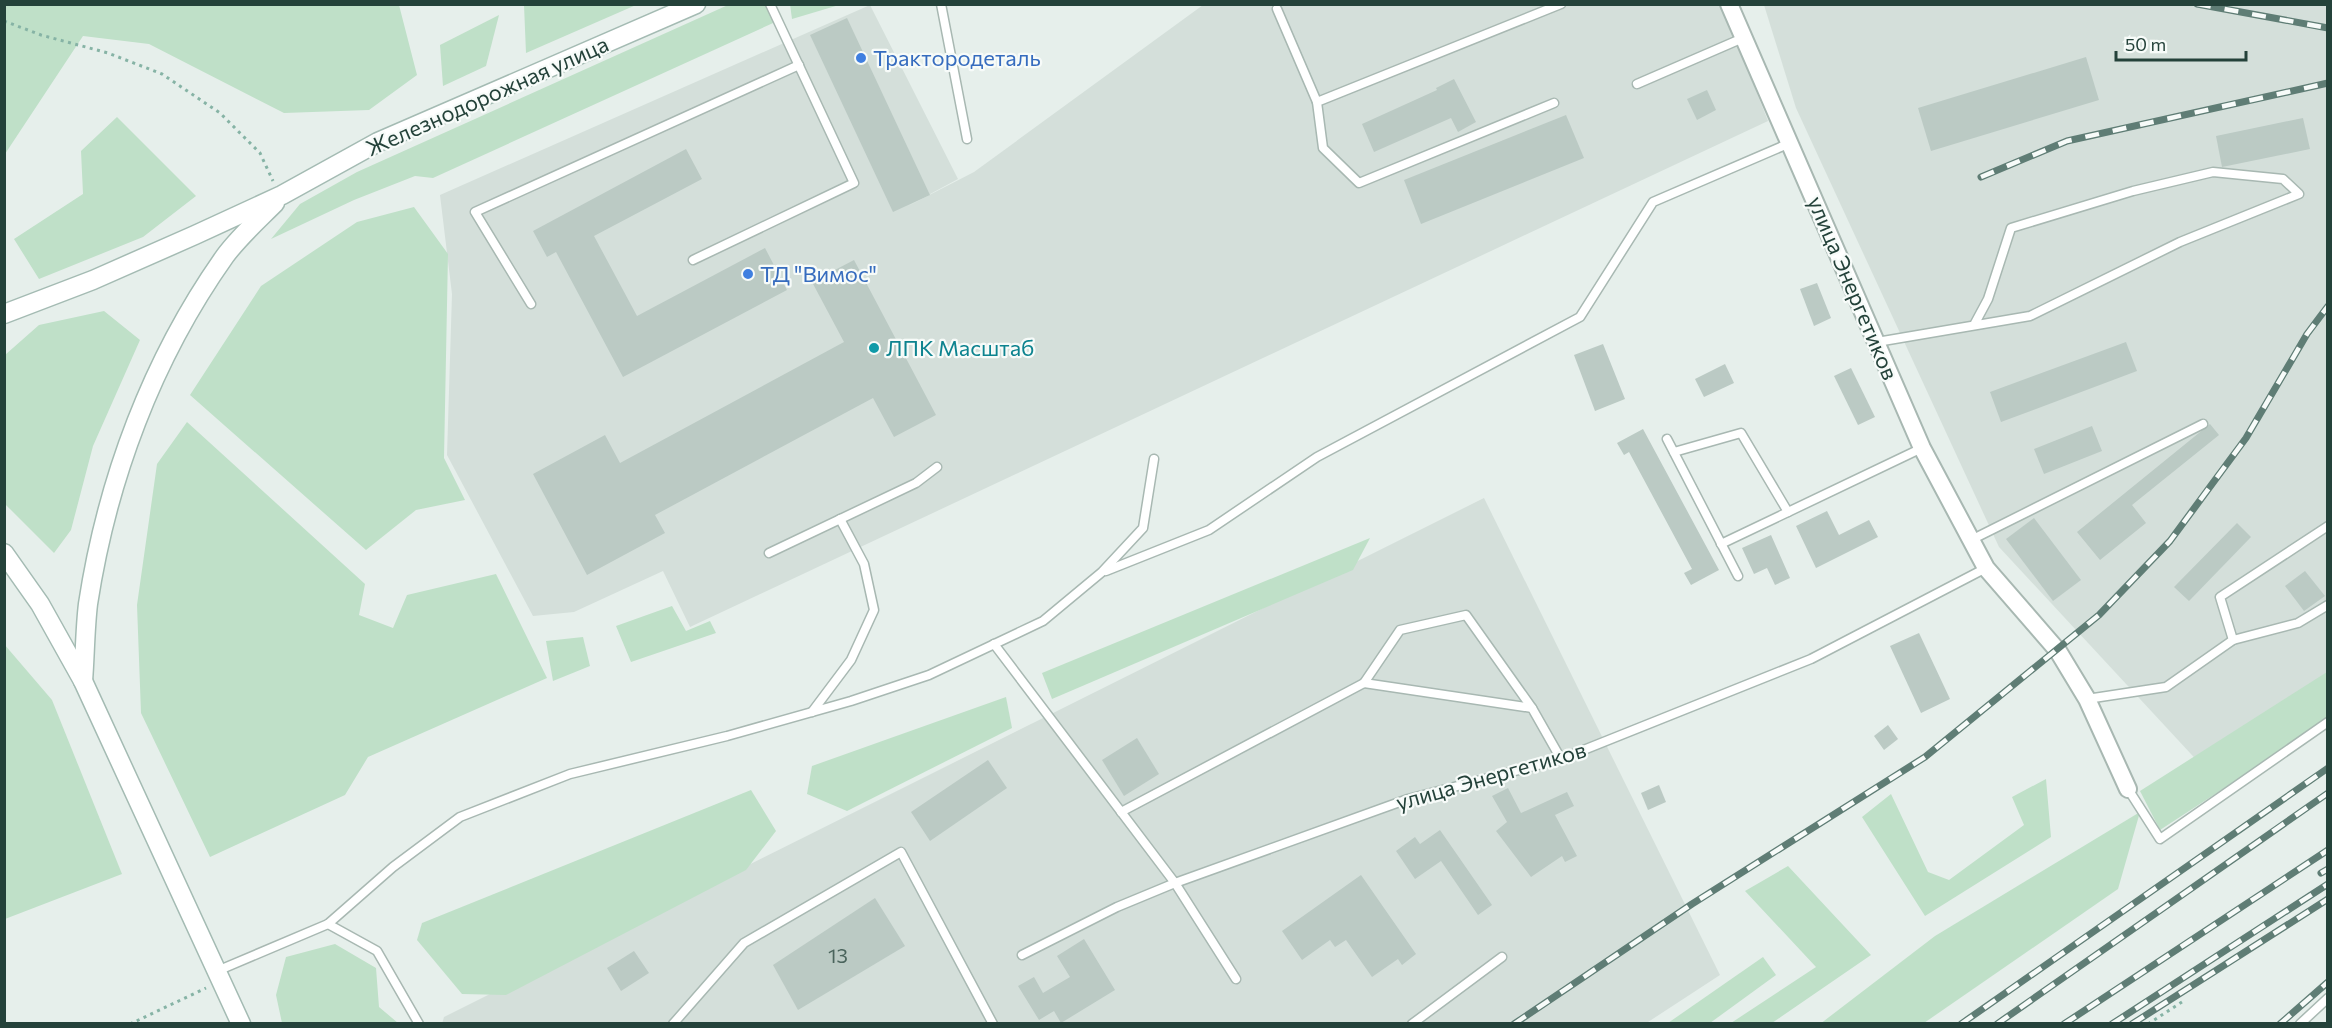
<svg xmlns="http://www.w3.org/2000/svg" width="2332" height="1028" font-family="Commissioner,sans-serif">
	<rect width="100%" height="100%" fill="#e6efeb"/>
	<g fill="#d4dfda">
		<path d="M870,5L958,179L906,207L974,172L1203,5H1722L1768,121L690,627L663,571L574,612L533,616L447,455L452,294L440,195Z"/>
		<path d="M1764,5H2327V704L2216,781L1999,547L1796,108Z"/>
		<path d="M1484,498L1720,975L1645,1024H442L444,1017Z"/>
	</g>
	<g fill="#bfe0c8">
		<path d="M5,4L399,5L417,75L369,110L284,113L149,44L83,36L5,154Z"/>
		<path d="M790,4H839V5L792,19Z"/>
		<path d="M524,5V4L636,5L526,53Z"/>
		<path d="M728,5H774L782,19L433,178L415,176L354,200L271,239L300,204L357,172Z"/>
		<path d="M499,15L486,66L443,86L440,45Z"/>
		<path d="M117,117L196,196L143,237L39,279L14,239L83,194L81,151Z"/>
		<path d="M414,207L448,254L444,458L465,500L416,510L366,550L190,395L261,286L357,222Z"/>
		<path d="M104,311L140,340L93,446L71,530L54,553L5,504V355L39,325Z"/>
		<path d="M187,422L365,584L359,615L393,628L407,595L496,574L547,678L368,757L345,795L210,857L141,713L137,605L157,464Z"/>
		<path d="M1370,538L1353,570L1052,699L1042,673Z"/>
		<path d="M672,606L686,631L710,621L716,633L631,662L616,626Z"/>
		<path d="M583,637L590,666L553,681L546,641Z"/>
		<path d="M4,644L52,700L122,874L5,919Z"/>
		<path d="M2327,672V721L2160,830L2140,791Z"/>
		<path d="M1006,697L1012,728L847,811L807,794L812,766Z"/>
		<path d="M2046,779L2051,837L1925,916L1862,817L1891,794L1928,872L1949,880L2024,825L2012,797Z"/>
		<path d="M751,790L776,831L746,870L506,995L462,994L417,940L422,923Z"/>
		<path d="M2140,812L2118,889L1924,1023L1820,1024L1935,936Z"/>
		<path d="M1788,866L1871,955L1772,1023H1731L1816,967L1745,891Z"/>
		<path d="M335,944L376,968L379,1007L398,1023H282L276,995L286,957Z"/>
		<path d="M1763,957L1776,975L1710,1023H1668Z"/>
	</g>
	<g fill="#bbcac4">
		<path d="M847,18L930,195L893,212L810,35Z"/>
		<path d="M2086,57L2099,100L1931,151L1918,108Z"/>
		<path d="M1454,79L1476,122L1458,132L1451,118L1374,152L1362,124L1437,90L1436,88Z"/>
		<path d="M1707,90L1716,110L1697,120L1687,99Z"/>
		<path d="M1566,115L1584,158L1421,224L1404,180Z"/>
		<path d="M2303,118L2310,149L2222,167L2216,136Z"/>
		<path d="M686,149L702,179L594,236L637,316L765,248L787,290L623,377L556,252L547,257L533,231Z"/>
		<path d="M854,260L936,415L894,437L873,398L655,515L665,533L587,575L533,474L605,435L620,463L844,342L812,282Z"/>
		<path d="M1817,283L1831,318L1814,326L1800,289Z"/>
		<path d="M2126,342L2137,371L2001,422L1990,392Z"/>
		<path d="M1603,344L1625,399L1595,411L1574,355Z"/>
		<path d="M1725,364L1734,383L1704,397L1695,379Z"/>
		<path d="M1851,368L1875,417L1858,425L1834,376Z"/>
		<path d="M2210,424L2219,435L2132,505L2146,523L2100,560L2077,532Z"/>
		<path d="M2092,426L2102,451L2044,474L2034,449Z"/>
		<path d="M1643,429L1719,570L1691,585L1684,573L1692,569L1629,452L1624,455L1617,443Z"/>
		<path d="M1827,511L1839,535L1869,520L1878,537L1816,568L1796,526Z"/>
		<path d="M2034,518L2081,580L2053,601L2006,539Z"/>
		<path d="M2237,523L2251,537L2189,601L2174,587Z"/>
		<path d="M1771,535L1790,578L1775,585L1767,568L1754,574L1742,548Z"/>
		<path d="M2305,571L2325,596L2304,611L2285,586Z"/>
		<path d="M1919,633L1950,699L1921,713L1890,646Z"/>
		<path d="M1888,725L1898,739L1884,750L1874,736Z"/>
		<path d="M1137,738L1159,774L1124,796L1102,760Z"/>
		<path d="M988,760L1007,788L930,841L911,812Z"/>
		<path d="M1659,785L1666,802L1648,810L1641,793Z"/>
		<path d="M1508,788L1521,813L1567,792L1574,806L1555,815L1577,856L1565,862L1562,856L1531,877L1496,831L1507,822L1492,796Z"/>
		<path d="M1440,830L1492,905L1478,915L1441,861L1415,879L1396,851L1415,837L1420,844Z"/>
		<path d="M1361,875L1416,954L1402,965L1398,959L1372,977L1346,940L1335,947L1330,940L1302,960L1282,931Z"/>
		<path d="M875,898L905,946L798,1010L773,965Z"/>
		<path d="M1084,939L1115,990L1061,1023L1054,1011L1039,1020L1018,986L1034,977L1043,993L1070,977L1057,956Z"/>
		<path d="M634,951L649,973L621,991L607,968Z"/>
	</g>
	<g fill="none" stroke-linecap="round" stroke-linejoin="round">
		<defs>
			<g id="lane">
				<path d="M941,4L967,139"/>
				<path d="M1277,9L1317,102"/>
				<path d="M1637,84L1743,38"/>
				<path d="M1554,103L1359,183L1323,148L1317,102L1561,4"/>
				<path d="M693,260L854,183L770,4"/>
				<path d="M531,304L475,212L799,65"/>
				<path d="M1877,342L2030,316L2180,242L2299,194L2283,179L2213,172L2133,191L2011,228L1988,299L1974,325"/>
				<path d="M1667,439L1738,576"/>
				<path d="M1674,452L1741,433L1788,512"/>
				<path d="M1971,540L2203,424"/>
				<path d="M1721,544L1922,448"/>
				<path d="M769,553L916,483L937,467"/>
				<path d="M1106,571L1209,530L1317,457L1580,317L1653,202L1790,143"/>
				<path d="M2233,640L2220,597L2328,526"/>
				<path d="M994,644L1175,883L1236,979"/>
				<path d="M1364,683L1400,630L1466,615L1532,708"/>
				<path d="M2087,699L2166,687L2233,640L2298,623L2328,605"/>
				<path d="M812,712L851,660L874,610L864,564L840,519"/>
				<path d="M2128,789L2160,839L2328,722"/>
				<path d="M1121,812L1364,683L1532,708L1561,759"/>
				<path d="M328,924L377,951L419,1024"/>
				<path d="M1022,955L1117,907L1175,883L1408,799L1561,759L1811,659L1986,568"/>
				<path d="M217,971L328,924L393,867L460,817L570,774L727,736L851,701L929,675L1043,621L1102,572L1143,528L1154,459"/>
				<path d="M673,1024L744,943L901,852L993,1024"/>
				<path d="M1412,1024L1502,957"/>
				<path d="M2300,1024L2328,998"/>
			</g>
			<path id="street" d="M1729,4L1922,448L1986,568L2058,651L2087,699L2128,789"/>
			<g id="secondary">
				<path d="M4,314L93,280L195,235L282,195L378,142L696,4"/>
				<path d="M4,553L40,604L83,681L241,1024"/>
				<path d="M83,681C85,656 85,629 88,604C107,480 152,359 225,256C239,237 258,220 275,203"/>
			</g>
		</defs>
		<use href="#lane" stroke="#a8b8b2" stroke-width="11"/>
		<use href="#street" stroke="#a8b8b2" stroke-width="20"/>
		<use href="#secondary" stroke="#a4bbb3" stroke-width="21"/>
		<g stroke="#86b3a5" stroke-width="3" stroke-dasharray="3 4.5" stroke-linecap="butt">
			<path d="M4,21L41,35L108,53L162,74L220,113L260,153L273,181"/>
			<path d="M130,1024L206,988"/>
			<path d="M2148,1024L2185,1000"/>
		</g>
		<use href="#lane" stroke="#fff" stroke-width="8"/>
		<use href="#street" stroke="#fff" stroke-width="16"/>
		<use href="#secondary" stroke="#fff" stroke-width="18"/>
		<defs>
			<g id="rail">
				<path d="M2197,4L2328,28"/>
				<path d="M1981,177L2067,141L2328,83"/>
				<path d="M2321,873L2328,869"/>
				<path d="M1514,1024L1692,904L1925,757L2099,615L2170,541L2246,438L2307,334L2328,306"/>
				<path d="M1961,1024L2328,768"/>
				<path d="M1997,1024L2328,793"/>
				<path d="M2064,1024L2328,850"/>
				<path d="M2112,1024L2328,884"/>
				<path d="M2132,1024L2328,899"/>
				<path d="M2280,1024L2328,982"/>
			</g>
		</defs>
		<use href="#rail" stroke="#5f7d75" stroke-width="7"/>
		<use href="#rail" stroke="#f7fbf9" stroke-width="4.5" stroke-dasharray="14" stroke-linecap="butt"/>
	</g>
	<g fill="#3f7fe0" stroke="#f7fbf9" stroke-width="2">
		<circle cx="861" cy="58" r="6"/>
		<circle cx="748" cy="274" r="6"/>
	</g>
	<circle fill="#0f9aa8" stroke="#f7fbf9" stroke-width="2" cx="874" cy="348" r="6"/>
	<g text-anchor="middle" stroke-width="4.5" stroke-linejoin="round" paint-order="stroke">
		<g font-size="20" fill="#4a645c">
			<text x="838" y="963">13</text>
		</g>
		<g font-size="22" fill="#366cbe" stroke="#f7fbf9" text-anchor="start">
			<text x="873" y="66">Трактородеталь</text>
			<text x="760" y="282">ТД "Вимос"</text>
		</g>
		<g font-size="22" fill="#24423a" stroke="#f7fbf9">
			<text transform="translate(487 96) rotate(-24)" y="8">Железнодорожная улица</text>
			<text transform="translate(1853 288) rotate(67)" y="8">улица Энергетиков</text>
			<text transform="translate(1491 776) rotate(-16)" y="8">улица Энергетиков</text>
		</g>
		<g font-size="22" fill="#0d838f" stroke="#f7fbf9" text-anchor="start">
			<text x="886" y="356">ЛПК Масштаб</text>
		</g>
	</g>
	<rect width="2332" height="1028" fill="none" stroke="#24423a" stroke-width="12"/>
	<path d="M2116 51v9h130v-9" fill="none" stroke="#24423a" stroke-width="3"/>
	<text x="2125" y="51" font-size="18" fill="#24423a" stroke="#f7fbf9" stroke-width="4.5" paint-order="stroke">50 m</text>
</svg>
